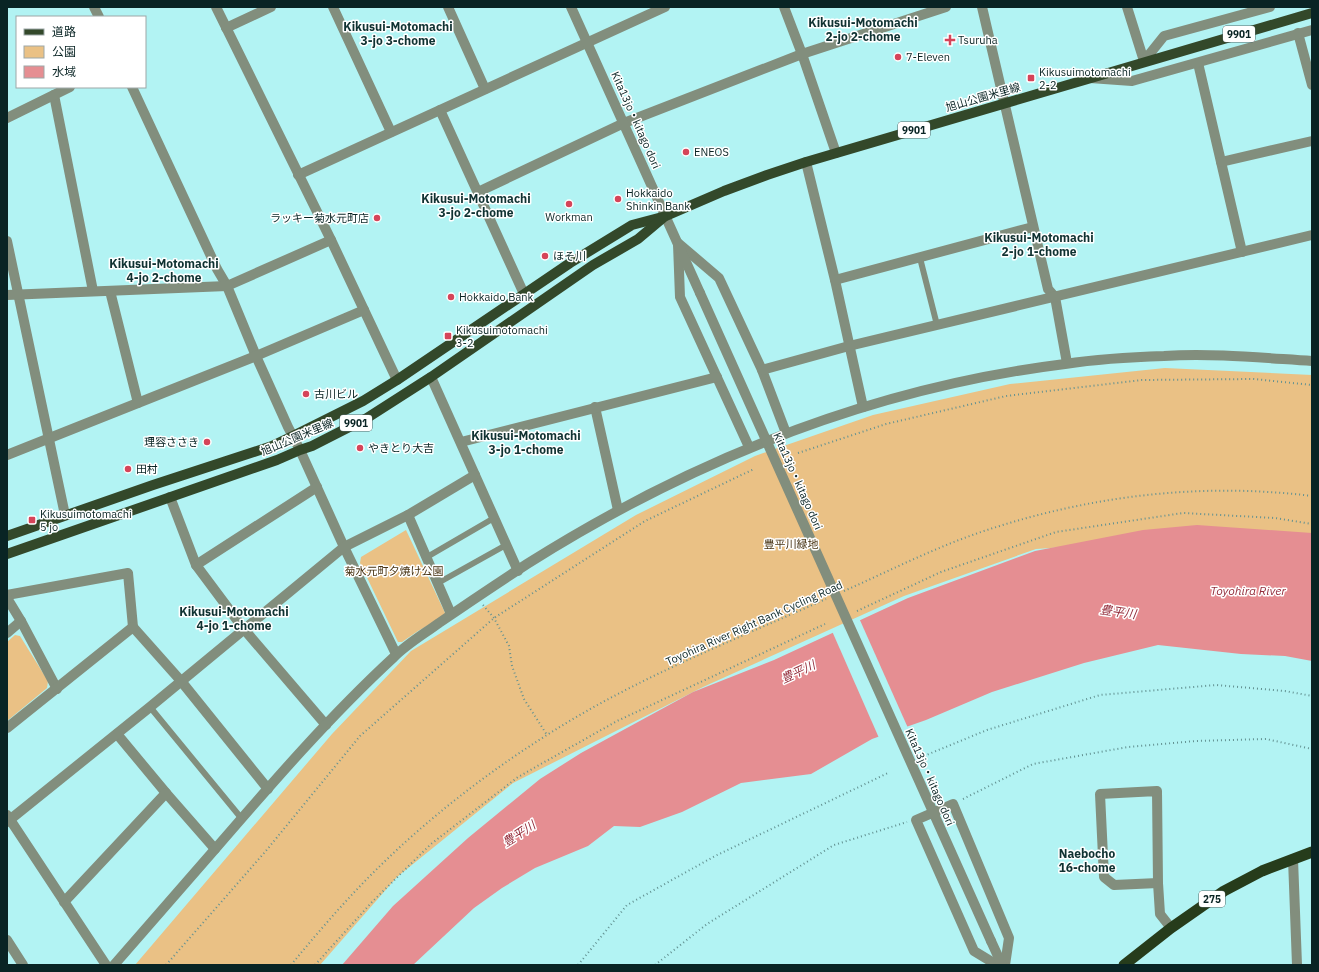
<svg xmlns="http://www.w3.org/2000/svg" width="1319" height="972" font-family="'IBM Plex Sans','Noto Sans JP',sans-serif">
	<rect width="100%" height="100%" fill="#b2f3f3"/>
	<g fill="#eac185">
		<path d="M1165,368L1312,375V548L1179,539L1036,549L904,596L703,687L513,783L397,877L320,965H135L332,734L411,651L636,515L755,456L873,415L1010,384Z"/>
		<path d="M406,530L446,615L418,631L402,642H398L360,563L361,557Z"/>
		<path d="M15,635L20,636L48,681L47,688L7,721V642Z"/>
	</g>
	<path fill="#e58e92" d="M1197,525L1312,533V661L1285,656L1241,654L1158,645L1084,663L992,692L926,720L872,739L811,774L741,783L682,812L640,827L614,826L588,846L535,868L502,888L474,908L413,965H342L393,906L468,838L540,779L581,753L693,692L774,660L908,598L1035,551L1143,530Z"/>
	<path fill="#b2f3f3" d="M859,618L908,728L879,738L832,631Z"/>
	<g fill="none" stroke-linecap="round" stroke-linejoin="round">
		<g stroke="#629191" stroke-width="2" stroke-dasharray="1 3" stroke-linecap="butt">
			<path d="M798,453L886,424L1006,396L1142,380L1254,379L1312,385"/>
			<path d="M844,591C889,571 934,548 981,532C1088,496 1200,482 1312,496"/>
			<path d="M483,605L494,618L509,646L512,666L524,699L547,735"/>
			<path d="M857,611L941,572L1056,532L1183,513L1275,518L1312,524"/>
			<path d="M924,756L987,730L1100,695L1216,685L1285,691L1312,696"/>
			<path d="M963,799L1033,764L1128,747L1196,741L1266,739L1312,749"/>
			<path d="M166,965L265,852L360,736L494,618L645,521L754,469"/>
			<path d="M291,965C314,937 338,909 363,883C426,818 500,762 578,716C657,670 743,636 826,599"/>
			<path d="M315,965L372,902L431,844L518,777L617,721L825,624"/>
			<path d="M578,965L627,905L715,856L888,773"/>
			<path d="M655,965L707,924L834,845L907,822"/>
		</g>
		<g stroke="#828e7d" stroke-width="6">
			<path d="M920,258L937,325"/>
			<path d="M427,557L494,518"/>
			<path d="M438,583L506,545"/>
			<path d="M150,707L242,819"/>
		</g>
		<g stroke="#828e7d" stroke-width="10">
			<path d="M94,7L99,17"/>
			<path d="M216,7L331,240L397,380"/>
			<path d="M333,7L391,132"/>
			<path d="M448,7L485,89"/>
			<path d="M784,7L802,54L836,153"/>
			<path d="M982,7L1048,289L1055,297L1067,363"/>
			<path d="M1127,7L1144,61"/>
			<path d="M226,28L271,7"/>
			<path d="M1298,33L1312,85"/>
			<path d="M1144,61L1164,36L1270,7"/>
			<path d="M1198,63L1242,252"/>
			<path d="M1090,78L1132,81L1312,30"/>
			<path d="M132,87L217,269L227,286L256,356L288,427L300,450L344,547L396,654"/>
			<path d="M54,95L93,291"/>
			<path d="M440,110L524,294"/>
			<path d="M7,118L70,87"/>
			<path d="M806,162L835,280L863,407"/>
			<path d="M1221,162L1312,141"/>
			<path d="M298,175L665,7"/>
			<path d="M478,192L624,123L802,54L946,7"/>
			<path d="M7,241L65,515"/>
			<path d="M678,243L719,278L762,370L786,433"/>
			<path d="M678,244L680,297L749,447"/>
			<path d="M835,280L1033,227"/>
			<path d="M110,291L138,403"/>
			<path d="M7,295L227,286L331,240"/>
			<path d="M762,370L849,346L1312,235"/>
			<path d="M431,377L518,571"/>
			<path d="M595,407L618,510"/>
			<path d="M461,442L717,377"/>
			<path d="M7,455L256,356L364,310"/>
			<path d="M170,497L196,565L243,628L326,725"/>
			<path d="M408,515L451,614"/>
			<path d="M196,565L317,487"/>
			<path d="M7,595L128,573L133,627"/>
			<path d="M7,598L21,621L57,689"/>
			<path d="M7,633L21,621"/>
			<path d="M7,728L133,627L181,681L268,789"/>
			<path d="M117,734L166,793L215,849"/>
			<path d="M7,815L106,965"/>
			<path d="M7,822L150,707L344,547L408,515L475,475"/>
			<path d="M1293,859L1297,965"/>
			<path d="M1158,883L1114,885L1104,877L1100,794L1157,791L1158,883L1160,914L1171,928"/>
			<path d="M64,902L166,793"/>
			<path d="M7,940L23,965"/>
			<path d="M114,965C148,926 182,887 216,848C273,782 330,716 394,657C407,644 424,634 439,623C468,603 498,583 527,564C692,460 871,388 1065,364C1098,359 1131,357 1164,356C1213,353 1263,358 1312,361"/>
			<path d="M997,965L974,951L916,820L953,804L1009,938L1005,965"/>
		</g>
		<g stroke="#828e7d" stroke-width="10">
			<path d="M571,7L700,293"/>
			<path d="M991,941L1002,965"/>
		</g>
		<g stroke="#33482a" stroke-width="10">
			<path d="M7,536L153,485L272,446L293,436L363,401L397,380L570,263L632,225L666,216L724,191L767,175L806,162C974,111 1143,62 1312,13"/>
			<path d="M7,554L277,460L300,450L312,446L367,418L431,377L593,265L638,239L663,218"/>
		</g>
		<path stroke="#263c1b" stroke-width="11" d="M1124,965L1171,928L1224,891L1262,871L1312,852"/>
		<path stroke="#828e7d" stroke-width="10" d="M700,293L991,941"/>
	</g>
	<g fill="#d54459" stroke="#fff" stroke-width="1.5">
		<path d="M948 34h4v4h4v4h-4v4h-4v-4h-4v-4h4z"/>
		<circle cx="898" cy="57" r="4"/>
		<rect x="1027" y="74" width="8" height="8" rx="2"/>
		<circle cx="686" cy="152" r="4"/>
		<circle cx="618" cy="199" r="4"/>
		<circle cx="569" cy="204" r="4"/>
		<circle cx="377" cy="218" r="4"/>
		<circle cx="545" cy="256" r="4"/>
		<circle cx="451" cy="297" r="4"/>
		<rect x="444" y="332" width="8" height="8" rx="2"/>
		<circle cx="306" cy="394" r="4"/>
		<circle cx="207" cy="442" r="4"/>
		<circle cx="360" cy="448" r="4"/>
		<circle cx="128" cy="469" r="4"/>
		<rect x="28" y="516" width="8" height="8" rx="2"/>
	</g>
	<g text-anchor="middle" stroke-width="3" stroke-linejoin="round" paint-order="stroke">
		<g fill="#fff" stroke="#536666" stroke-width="1">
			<rect x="1223" y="26" width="32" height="16" rx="3"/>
			<rect x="898" y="122" width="32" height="16" rx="3"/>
			<rect x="340" y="415" width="32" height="16" rx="3"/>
			<rect x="1199" y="891" width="26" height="16" rx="3"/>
		</g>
		<g font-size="10" font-weight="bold" fill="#092424">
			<text x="1239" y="38">9901</text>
			<text x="914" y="134">9901</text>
			<text x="356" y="427">9901</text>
			<text x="1212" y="903">275</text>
		</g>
		<g font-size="11" fill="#092424" stroke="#fff" text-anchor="start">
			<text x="958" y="44">Tsuruha</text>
			<text x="906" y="61">7-Eleven</text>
			<text x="1039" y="76">Kikusuimotomachi<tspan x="1039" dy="13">2-2</tspan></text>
			<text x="694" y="156">ENEOS</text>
			<text x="626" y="197">Hokkaido<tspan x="626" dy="13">Shinkin Bank</tspan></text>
			<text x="569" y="221" text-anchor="middle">Workman</text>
			<text x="369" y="222" text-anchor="end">ラッキー菊水元町店</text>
			<text x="553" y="260">ほそ川</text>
			<text x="459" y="301">Hokkaido Bank</text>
			<text x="456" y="334">Kikusuimotomachi<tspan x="456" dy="13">3-2</tspan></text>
			<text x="314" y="398">古川ビル</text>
			<text x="199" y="446" text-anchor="end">理容ささき</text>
			<text x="368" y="452">やきとり大吉</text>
			<text x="136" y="473">田村</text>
			<text x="40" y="518">Kikusuimotomachi<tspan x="40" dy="13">5 jo</tspan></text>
		</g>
		<g font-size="11" fill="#092424" stroke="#fff">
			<text transform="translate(983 97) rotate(-16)" y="4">旭山公園米里線</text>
			<text transform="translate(636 120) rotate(66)" y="4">Kita13jo・kitago dori</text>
			<text transform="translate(297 437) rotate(-23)" y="4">旭山公園米里線</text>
			<text transform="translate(798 481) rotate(66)" y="4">Kita13jo・kitago dori</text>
			<text transform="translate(754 623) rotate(-24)" y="4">Toyohira River Right Bank Cycling Road</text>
			<text transform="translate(930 777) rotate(66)" y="4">Kita13jo・kitago dori</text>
		</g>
		<g font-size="11" fill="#473313" stroke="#fff">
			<text x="791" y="548">豊平川緑地</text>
			<text x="394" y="575">菊水元町夕焼け公園</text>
		</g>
		<g font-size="12" font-weight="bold" fill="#103232" stroke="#fff">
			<text x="863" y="27">Kikusui-Motomachi<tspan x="863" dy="14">2-jo 2-chome</tspan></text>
			<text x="398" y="31">Kikusui-Motomachi<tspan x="398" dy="14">3-jo 3-chome</tspan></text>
			<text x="476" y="203">Kikusui-Motomachi<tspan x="476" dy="14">3-jo 2-chome</tspan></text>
			<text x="1039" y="242">Kikusui-Motomachi<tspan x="1039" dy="14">2-jo 1-chome</tspan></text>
			<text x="164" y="268">Kikusui-Motomachi<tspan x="164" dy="14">4-jo 2-chome</tspan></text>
			<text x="526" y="440">Kikusui-Motomachi<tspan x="526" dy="14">3-jo 1-chome</tspan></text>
			<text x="234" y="616">Kikusui-Motomachi<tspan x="234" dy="14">4-jo 1-chome</tspan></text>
			<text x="1087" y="858">Naebocho<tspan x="1087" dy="14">16-chome</tspan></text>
		</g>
		<g font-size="12" font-style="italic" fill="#932d3b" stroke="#fff">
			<text x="1248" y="595">Toyohira River</text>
			<text transform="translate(1118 612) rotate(8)" y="4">豊平川</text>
			<text transform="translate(798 672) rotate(-25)" y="4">豊平川</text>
			<text transform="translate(519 834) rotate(-33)" y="4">豊平川</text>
		</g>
	</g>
	<rect width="1319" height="972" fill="none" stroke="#092424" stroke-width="16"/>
	<rect x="16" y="16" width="130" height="72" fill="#ffffff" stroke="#9da7a7"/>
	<rect x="24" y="29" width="20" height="6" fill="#33482a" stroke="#9da7a7"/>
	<text x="52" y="36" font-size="12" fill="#092424">道路</text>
	<rect x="24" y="46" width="20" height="12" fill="#eac185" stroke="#9da7a7"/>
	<text x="52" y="56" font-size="12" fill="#092424">公園</text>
	<rect x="24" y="66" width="20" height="12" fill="#e58e92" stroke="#9da7a7"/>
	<text x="52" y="76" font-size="12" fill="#092424">水域</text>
</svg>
